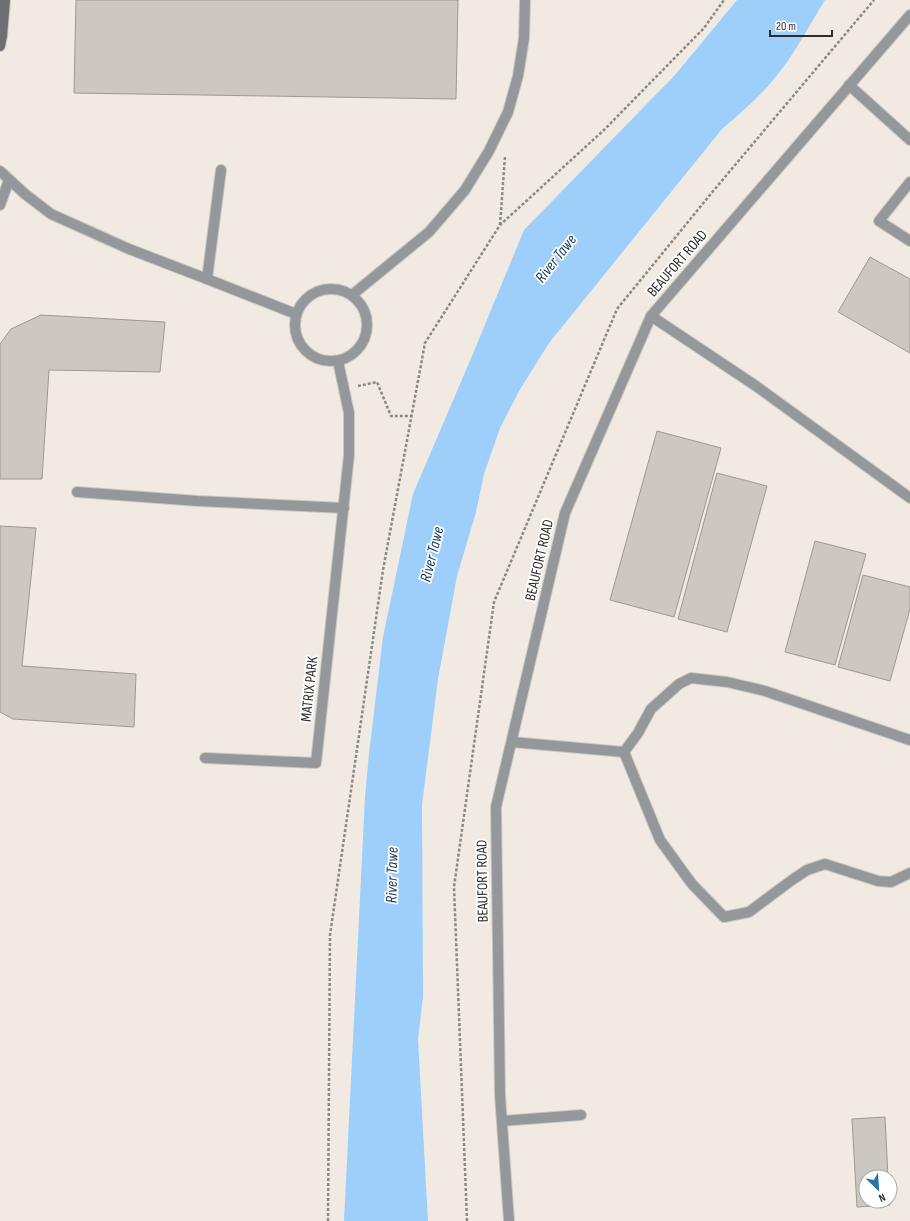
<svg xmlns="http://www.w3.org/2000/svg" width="910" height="1221" font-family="'Sofia Sans Condensed',sans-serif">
	<rect width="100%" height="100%" fill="#f0eae3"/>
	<path fill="#9dcffa" d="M737,0H825C808,27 794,56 773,80C758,99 739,114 722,129L549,343L519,391L500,428L484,474L476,512L457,576L438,679L422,805L423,997L418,1039L428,1221H344L365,797L369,754L383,637L413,494L472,356L524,230L675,75Z"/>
	<g fill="#ccc7c0" stroke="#9e9892">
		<path d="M76,0H458L456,99L74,93Z"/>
		<path d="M870,257L910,279V353L838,312Z"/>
		<path d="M41,315L165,322L160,372L49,370L42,479H0V344L11,329Z"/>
		<path d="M657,431L721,448L674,617L610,600Z"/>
		<path d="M717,473L767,486L727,632L678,619Z"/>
		<path d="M0,526L36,528L22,666L136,674L134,727L13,719L0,712Z"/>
		<path d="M815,541L866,554L835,665L785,652Z"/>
		<path d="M863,575L910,587V609L890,681L838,667Z"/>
		<path d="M885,1117L888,1177H866V1201H890V1205L857,1207L852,1119Z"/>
	</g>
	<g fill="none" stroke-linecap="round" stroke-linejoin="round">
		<defs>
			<g id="lane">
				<path d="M849,85L910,140"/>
				<path d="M910,182L879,221L910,241"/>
				<path d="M0,205L9,180"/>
				<path d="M207,279L221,170"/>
				<path d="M352,295L429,232L465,190L489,151L508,112L518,76L524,38L525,0"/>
				<path d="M651,316L756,386L910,498"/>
				<path d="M77,492L198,501L344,508"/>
				<path d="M512,742L624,752"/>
				<path d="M624,752L660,840L692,884L724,917L749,912L792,880L807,870L825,864L878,881L891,882L910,873"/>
				<path d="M624,752L638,733L651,709L679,684L691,678L727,682L765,691L910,740"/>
				<path d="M205,758L316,763L349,455V413L338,361"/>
				<path d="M502,1121L581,1115"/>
			</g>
			<g id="street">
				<path d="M0,171L25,194L51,214L129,249L207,279L296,314"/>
				<circle cx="331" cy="325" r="36"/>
				<path d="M509,1221L500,1095L496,807L565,513L651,316L910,15"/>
			</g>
			<path id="secondary" d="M0,46L2,36L5,0"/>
		</defs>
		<use href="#lane" stroke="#cdc8c2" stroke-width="12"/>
		<use href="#street" stroke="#cdc8c2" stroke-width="12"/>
		<use href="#secondary" stroke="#cdc8c2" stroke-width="12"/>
		<g stroke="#8c8883" stroke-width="2.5" stroke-dasharray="3 2" stroke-linecap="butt">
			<path d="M500,225L505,156"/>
			<path d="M358,386L377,382L391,416H412"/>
			<path d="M328,1221L330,935L383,570L425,343L500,225L604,130L704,28L724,0"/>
			<path d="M467,1221L454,887L494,602L617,309L714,190L874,0"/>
		</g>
		<use href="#lane" stroke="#95989a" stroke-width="10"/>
		<use href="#street" stroke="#95989a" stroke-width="10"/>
		<use href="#secondary" stroke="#6c7073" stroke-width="10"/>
	</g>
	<g text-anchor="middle" stroke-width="3.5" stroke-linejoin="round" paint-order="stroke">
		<g font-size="15" fill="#2e2c29" stroke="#fff">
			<text transform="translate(677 263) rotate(-49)" y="5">BEAUFORT ROAD</text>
			<text transform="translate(539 560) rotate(-77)" y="5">BEAUFORT ROAD</text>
			<text transform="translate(309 689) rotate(-84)" y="5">MATRIX PARK</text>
			<text transform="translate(482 881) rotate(-91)" y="5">BEAUFORT ROAD</text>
		</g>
		<g font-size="16" font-style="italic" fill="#153b58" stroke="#fff">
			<text transform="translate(555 258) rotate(-52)" y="6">River Tawe</text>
			<text transform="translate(431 554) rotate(-76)" y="6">River Tawe</text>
			<text transform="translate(391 875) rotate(-89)" y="6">River Tawe</text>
		</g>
	</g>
	<g transform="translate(878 1189) rotate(155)"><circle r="19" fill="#ffffff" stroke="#ababa9"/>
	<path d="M0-3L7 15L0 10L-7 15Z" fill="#2c72a7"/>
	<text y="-6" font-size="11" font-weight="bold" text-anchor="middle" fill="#2e2c29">N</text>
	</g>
	<path d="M770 30v6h62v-6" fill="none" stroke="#2e2c29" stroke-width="2"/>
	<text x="776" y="30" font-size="12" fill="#2e2c29" stroke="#ffffff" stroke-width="3" paint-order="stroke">20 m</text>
</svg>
